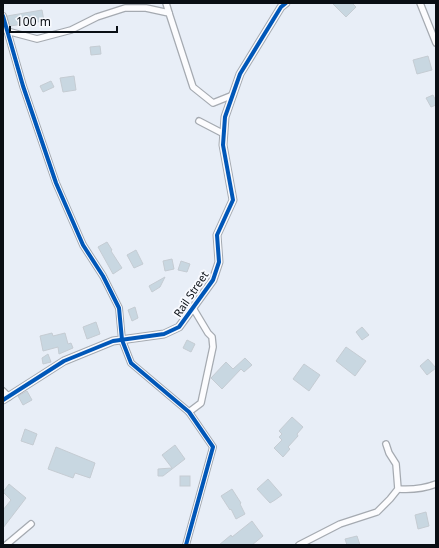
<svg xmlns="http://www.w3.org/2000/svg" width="439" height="548" font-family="'Noto Sans',sans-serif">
	<rect width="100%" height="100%" fill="#e8eef7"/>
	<g fill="#c8d7e1" stroke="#c5ccd3">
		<path d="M332,3H352L356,7L346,17Z"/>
		<path d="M42,10L44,21L10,26L7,16Z"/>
		<path d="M100,46L101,54L91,55L90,47Z"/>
		<path d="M428,56L432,70L417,74L413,60Z"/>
		<path d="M74,76L76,90L63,92L60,78Z"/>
		<path d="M51,81L54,87L43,92L40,86Z"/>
		<path d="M433,95L436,101V105L431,107L426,98Z"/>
		<path d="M107,242L112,250L111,251L122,268L113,274L98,247Z"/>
		<path d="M136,250L143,264L134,268L127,255Z"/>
		<path d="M172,259L174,269L165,271L163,261Z"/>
		<path d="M181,261L190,264L187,272L178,270Z"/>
		<path d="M165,277L160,287L152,292L149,286Z"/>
		<path d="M135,307L138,318L132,321L128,310Z"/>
		<path d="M96,322L100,334L87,339L83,327Z"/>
		<path d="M362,327L369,335L362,340L356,332Z"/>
		<path d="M52,333L53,336L65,333L68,344L71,343L73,348L59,354L58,347L43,351L40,336Z"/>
		<path d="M187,340L195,344L191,352L183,348Z"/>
		<path d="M346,347L366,361L355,376L336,361Z"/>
		<path d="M48,354L51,362L43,364L42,358Z"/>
		<path d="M245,358L252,365L244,372L241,369L222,389L211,378L226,362L233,369Z"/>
		<path d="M428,359L436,368L427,375L420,366Z"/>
		<path d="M304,364L320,375L309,391L293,379Z"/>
		<path d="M27,391L32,400L23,405L18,396Z"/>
		<path d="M292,417L303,427L297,434L298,436L288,447L290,449L283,457L274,448L282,440L279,437L282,434L279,431Z"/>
		<path d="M25,429L37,434L33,445L21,441Z"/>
		<path d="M175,445L185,459L163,476H158V469L172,468L162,455Z"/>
		<path d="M56,447L95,463L90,478L75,473L73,478L48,469Z"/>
		<rect x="180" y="476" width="10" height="10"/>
		<path d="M268,479L282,495L275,500L270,503L257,489Z"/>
		<path d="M9,484L26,498L3,528V510L11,500L3,492Z"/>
		<path d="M232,489L241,503L240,504L245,514L236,519L231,509L230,510L221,496Z"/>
		<path d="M426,512L429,526L418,529L415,515Z"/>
		<path d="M252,521L263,536L252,545H219L231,535L232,537Z"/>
		<path d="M357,536L360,545H347L345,539Z"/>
	</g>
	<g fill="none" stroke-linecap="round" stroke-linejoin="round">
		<defs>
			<g id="minor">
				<path d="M166,3L169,13"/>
				<path d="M420,3L436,43"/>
				<path d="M3,16L23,86L56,183L83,245L103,276L119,308L122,340L131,363L189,412L213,447L186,545"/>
				<path d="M7,31L37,39L71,30L97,17L125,8H146L169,13L193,87L213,103L233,95"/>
				<path d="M199,121L224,134"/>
				<path d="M3,391L9,397"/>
				<path d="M189,412L201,403L213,347L212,337L208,333L193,308"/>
				<path d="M398,489C412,490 423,489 436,484"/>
				<path d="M6,545L31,524"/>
				<path d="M299,545L340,524L377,512L390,499L398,489L396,464L389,453L386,444"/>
			</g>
			<path id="tertiary" d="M3,400L64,361L113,341L164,334L179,327L213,280L219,262L217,235L233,200L223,145L225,117L240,74L281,7L286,3"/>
		</defs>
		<use href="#minor" stroke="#a5aab1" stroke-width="8"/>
		<use href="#tertiary" stroke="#a5aab1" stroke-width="9"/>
		<use href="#minor" stroke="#fcfcfe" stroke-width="5.5"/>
		<use href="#tertiary" stroke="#fcfcfe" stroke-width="7"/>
		<defs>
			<g id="cycleway">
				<path d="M3,16L23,86L56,183L83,245L103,276L119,308L122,340L131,363L189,412L213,447L186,545"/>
				<path d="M3,400L64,361L113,341L164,334L179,327L213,280L219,262L217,235L233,200L223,145L225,117L240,74L281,7L286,3"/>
			</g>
		</defs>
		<use href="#cycleway" stroke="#f7f9fe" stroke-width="6"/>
		<use href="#cycleway" stroke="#0057b8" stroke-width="4"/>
	</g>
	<g text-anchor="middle" stroke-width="4" stroke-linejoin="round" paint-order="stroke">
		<g font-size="11" fill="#090e14" stroke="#f7f9fe">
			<text transform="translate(191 294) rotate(-56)" y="4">Rail Street</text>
		</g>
	</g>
	<rect width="439" height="548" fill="none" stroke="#090e14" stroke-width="8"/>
	<path d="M10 26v6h107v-6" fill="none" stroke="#090e14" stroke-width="2"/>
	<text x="16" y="26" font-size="12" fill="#090e14" stroke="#f7f9fe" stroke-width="3" paint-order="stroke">100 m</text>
</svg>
